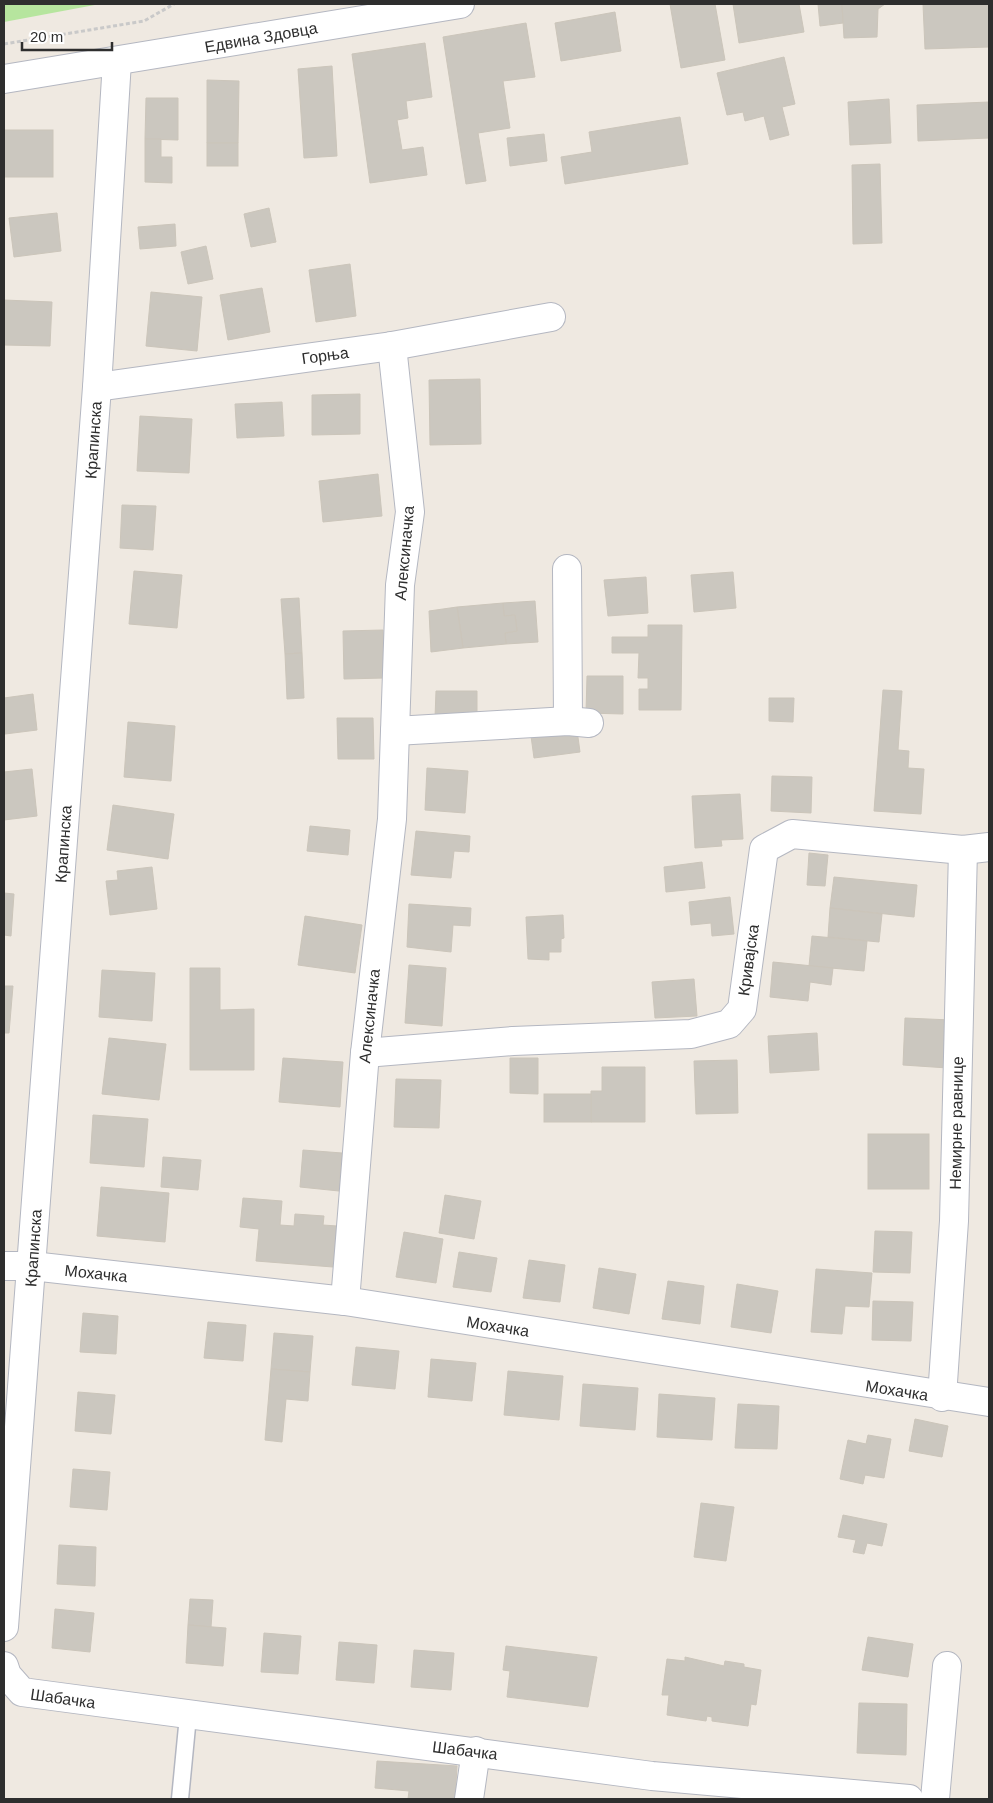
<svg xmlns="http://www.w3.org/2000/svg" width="993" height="1803" font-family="Arial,sans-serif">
	<rect width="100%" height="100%" fill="#efe9e1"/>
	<path fill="#b6e59e" d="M4,4H100L4,22Z"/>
	<g fill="#cbc7bf" stroke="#cbc5ba">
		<path d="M670,4H715L725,60L681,68Z"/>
		<path d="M733,4H799L804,32L739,43Z"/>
		<path d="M818,4H842L843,23L820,26Z"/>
		<path d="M842,4H885L878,9L877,37L844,38Z"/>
		<path d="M923,4H989V47L925,49Z"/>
		<path d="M615,12L621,51L561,61L555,23Z"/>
		<path d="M526,23L535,77L503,81L510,128L478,133L486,181L466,184L443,37Z"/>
		<path d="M425,43L432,97L406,101L408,118L397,120L402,150L423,147L427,175L370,183L352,54Z"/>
		<path d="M784,57L795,104L782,107L789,135L770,140L764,116L745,121L743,112L727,115L717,73Z"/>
		<path d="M332,66L337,156L304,158L298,69Z"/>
		<path d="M207,80L239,81L238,143H207Z"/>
		<path d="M146,98H178V140L145,139Z"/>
		<path d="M889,99L891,143L850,145L848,102Z"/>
		<path d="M989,102V138L918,141L917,105Z"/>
		<path d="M680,117L688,164L565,184L561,157L592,152L589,132Z"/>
		<rect x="4" y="130" width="49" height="47"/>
		<path d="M544,134L547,161L510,166L507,138Z"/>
		<path d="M145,139H161V157H172V183L145,182Z"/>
		<rect x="207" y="143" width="31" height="23"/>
		<path d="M880,164L882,243L853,244L852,165Z"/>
		<path d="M269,208L276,242L251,247L244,214Z"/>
		<path d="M57,213L61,251L14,257L9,218Z"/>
		<path d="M175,224L176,246L140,249L138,227Z"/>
		<path d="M206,246L213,279L188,284L181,252Z"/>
		<path d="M350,264L356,316L316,322L309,270Z"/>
		<path d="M262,288L270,332L228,340L220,295Z"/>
		<path d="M151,292L202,297L197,351L146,346Z"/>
		<path d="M4,300L52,302L50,346L4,345Z"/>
		<path d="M480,379L481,444L430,445L429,380Z"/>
		<path d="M360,394V434L312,435V395Z"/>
		<path d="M282,402L284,436L237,438L235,404Z"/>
		<path d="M140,416L192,419L189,473L137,471Z"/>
		<path d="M378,474L382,516L323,522L319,481Z"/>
		<path d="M122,505L156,506L153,550L120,548Z"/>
		<path d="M134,571L182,575L177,628L129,624Z"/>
		<path d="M733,572L736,608L694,612L691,575Z"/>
		<path d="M646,577L648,613L608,616L604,580Z"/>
		<path d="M299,598L302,653L285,654L281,599Z"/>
		<path d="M535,601L538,642L506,644L505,633L517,631L515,615L504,616L503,603Z"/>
		<path d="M503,603L504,616L515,615L517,631L505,633L506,644L463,648L457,607Z"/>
		<path d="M457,607L463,648L431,652L429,611Z"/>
		<path d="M648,625H682L681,710H639V689H648V678H638L639,653H612V637H648Z"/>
		<path d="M383,630L384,678L344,679L343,631Z"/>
		<path d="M302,653L304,698L287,699L285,654Z"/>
		<path d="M587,676H623V714L586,713Z"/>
		<path d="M883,690L902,691L898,750L909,751L908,768L924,769L921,814L874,811Z"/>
		<path d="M436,691H477V718H435Z"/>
		<path d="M33,694L37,730L5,734L4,698Z"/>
		<path d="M769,698H794L793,722L769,721Z"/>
		<path d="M337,718H373L374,759H338Z"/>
		<path d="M128,722L175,726L171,781L124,777Z"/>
		<path d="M577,730L580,752L534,758L531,736Z"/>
		<path d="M427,768L468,771L465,813L425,810Z"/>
		<path d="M32,769L37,816L4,820V772Z"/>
		<path d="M772,776L812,777L811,813L771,811Z"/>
		<path d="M740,794L743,839L721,840L722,846L695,848L692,796Z"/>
		<path d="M113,805L174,814L168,859L107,850Z"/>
		<path d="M310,826L350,830L348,855L307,851Z"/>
		<path d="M416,831L470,836L469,852L454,851L451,878L411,875Z"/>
		<path d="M809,853L828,855L825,886L807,885Z"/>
		<path d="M702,862L705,888L666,892L664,867Z"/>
		<path d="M152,867L157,909L110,915L106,881L118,880L117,871Z"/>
		<path d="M834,877L917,885L914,917L830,908Z"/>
		<path d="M4,893L14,894L11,936L4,935Z"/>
		<path d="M730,897L734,934L712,936L711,923L691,925L689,902Z"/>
		<path d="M409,904L471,908L470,926L453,925L451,952L407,947Z"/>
		<path d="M830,908L882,914L879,942L828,937Z"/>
		<path d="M563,915L564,938L561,939V952H549V960L528,959L526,917Z"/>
		<path d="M305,916L362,925L355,973L298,965Z"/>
		<path d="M812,936L867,941L864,971L809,966Z"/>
		<path d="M773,962L833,968L831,985L810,982L808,1001L770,997Z"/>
		<path d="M409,965L446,968L442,1026L405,1023Z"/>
		<path d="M190,968H220V1010L254,1009V1070H190Z"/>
		<path d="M102,970L155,973L152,1021L99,1017Z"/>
		<path d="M694,979L697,1016L655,1018L652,982Z"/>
		<path d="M4,986H13L9,1033H4Z"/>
		<path d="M905,1018L951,1020L948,1068L903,1065Z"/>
		<path d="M817,1033L819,1070L770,1073L768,1036Z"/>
		<path d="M109,1038L166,1044L159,1100L102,1094Z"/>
		<path d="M283,1058L343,1062L340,1107L279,1102Z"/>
		<path d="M510,1058H538V1094L510,1093Z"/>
		<path d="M737,1060L738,1113L696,1114L694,1061Z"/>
		<path d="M602,1067H645V1122H591V1091H602Z"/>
		<path d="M396,1079L441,1080L439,1128L394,1127Z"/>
		<rect x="544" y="1094" width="47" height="28"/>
		<path d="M93,1115L148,1119L144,1167L90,1163Z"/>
		<rect x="868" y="1134" width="61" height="55"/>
		<path d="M303,1150L342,1153L339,1191L300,1187Z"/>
		<path d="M163,1157L201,1160L198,1190L161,1187Z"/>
		<path d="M101,1187L169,1193L165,1242L97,1236Z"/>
		<path d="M445,1195L481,1201L474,1239L439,1233Z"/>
		<path d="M243,1198L282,1201L280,1225L294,1226L295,1214L324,1216L323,1225L337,1226L333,1267L256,1261L259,1229L240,1227Z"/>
		<path d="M875,1231L912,1232L910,1273L873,1272Z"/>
		<path d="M404,1232L443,1239L436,1283L396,1277Z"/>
		<path d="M459,1252L497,1258L491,1292L453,1287Z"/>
		<path d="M529,1260L565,1265L560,1302L523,1298Z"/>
		<path d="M599,1268L636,1274L629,1314L593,1308Z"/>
		<path d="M816,1269L872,1273L869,1307L845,1306L842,1334L811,1332Z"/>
		<path d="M668,1281L704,1286L700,1324L662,1319Z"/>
		<path d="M737,1284L778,1291L771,1333L731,1327Z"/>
		<path d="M873,1301L913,1302L911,1341L872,1340Z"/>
		<path d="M83,1313L118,1316L116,1354L80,1352Z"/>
		<path d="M208,1322L246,1325L243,1361L204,1358Z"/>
		<path d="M274,1333L313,1336L310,1372L271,1369Z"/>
		<path d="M356,1347L399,1351L395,1389L352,1385Z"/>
		<path d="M431,1359L476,1363L472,1401L428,1397Z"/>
		<path d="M271,1369L310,1372L308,1401L286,1399L282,1442L265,1440Z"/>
		<path d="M508,1371L563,1376L559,1420L504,1415Z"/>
		<path d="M583,1384L638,1388L635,1430L580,1426Z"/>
		<path d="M78,1392L115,1395L111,1434L75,1431Z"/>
		<path d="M659,1394L715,1398L712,1440L657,1437Z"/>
		<path d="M738,1404L779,1406L777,1449L735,1448Z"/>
		<path d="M915,1419L948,1426L942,1457L909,1451Z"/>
		<path d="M868,1435L891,1439L884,1478L865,1475L863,1484L840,1479L848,1440L866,1444Z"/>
		<path d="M73,1469L110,1472L107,1510L70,1507Z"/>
		<path d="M701,1503L734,1507L726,1561L694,1557Z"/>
		<path d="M843,1515L887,1524L882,1546L867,1543L864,1554L853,1552L856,1540L838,1537Z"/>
		<path d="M59,1545L96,1547L95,1586L57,1584Z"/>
		<path d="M190,1599L213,1600L211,1627L188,1625Z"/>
		<path d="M55,1609L94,1613L90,1652L52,1648Z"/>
		<path d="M188,1625L226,1628L223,1666L186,1663Z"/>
		<path d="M264,1633L301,1636L298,1674L261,1672Z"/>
		<path d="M868,1637L913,1644L908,1677L862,1670Z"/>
		<path d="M339,1642L377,1645L374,1683L336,1680Z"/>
		<path d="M506,1646L597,1657L588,1707L507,1697L510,1671L503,1670Z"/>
		<path d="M414,1650L454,1653L451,1690L411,1687Z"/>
		<path d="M685,1657L724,1666L725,1661L744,1664V1667L761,1670L756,1705L751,1704L748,1726L712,1721V1717L707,1716L706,1721L667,1715L669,1695H662L667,1659L685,1661Z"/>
		<path d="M859,1703L907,1704L906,1755L857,1753Z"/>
		<path d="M377,1761L457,1766L455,1799H408L409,1791L375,1788Z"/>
	</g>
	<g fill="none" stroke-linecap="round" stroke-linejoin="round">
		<defs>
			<path id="lane" d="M180,1799L188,1716"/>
			<g id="street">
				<path d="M97,387L392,346L551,317"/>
				<path d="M567,569L568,721"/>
				<path d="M395,731L568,721L589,723"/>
				<path d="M365,1053L513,1041L691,1034L729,1024L742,1009L764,849L792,834L963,850L989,847"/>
				<path d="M4,1266H32L345,1301L989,1402"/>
				<path d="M345,1301L365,1053L392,819L400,585L410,512L392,346"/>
				<path d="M942,1397L954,1221L963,850"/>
				<path d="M4,1627L97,387L117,61"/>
				<path d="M4,1666L7,1675L22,1692L652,1776L909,1799"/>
				<path d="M469,1799L476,1751"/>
				<path d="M935,1799L947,1666"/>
			</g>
			<path id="secondary" d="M4,79L460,4"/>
		</defs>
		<use href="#lane" stroke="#b4b7c1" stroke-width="19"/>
		<use href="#street" stroke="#b4b7c1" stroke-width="30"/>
		<use href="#secondary" stroke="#b4b7c1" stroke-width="30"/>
		<path stroke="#c9c9c9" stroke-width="3" stroke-dasharray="4 2.5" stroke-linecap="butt" d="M4,44L144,21L174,4"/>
		<use href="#lane" stroke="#fff" stroke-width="16"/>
		<use href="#street" stroke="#fff" stroke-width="28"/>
		<use href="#secondary" stroke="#fff" stroke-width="28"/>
	</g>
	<g text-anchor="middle" stroke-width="5" stroke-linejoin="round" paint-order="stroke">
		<g font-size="16" fill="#2e2e2e" stroke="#fff">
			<text transform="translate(261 37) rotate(-10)" y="6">Едвина Здовца</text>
			<text transform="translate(325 355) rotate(-8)" y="6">Горња</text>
			<text transform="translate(93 440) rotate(-86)" y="6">Крапинска</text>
			<text transform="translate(404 553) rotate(-85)" y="6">Алексиначка</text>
			<text transform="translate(63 844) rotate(-86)" y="6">Крапинска</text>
			<text transform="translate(748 960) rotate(-82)" y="6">Кривајска</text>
			<text transform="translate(369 1016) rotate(-84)" y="6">Алексиначка</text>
			<text transform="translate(956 1123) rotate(-89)" y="6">Немирне равнице</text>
			<text transform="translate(33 1248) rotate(-86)" y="6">Крапинска</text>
			<text transform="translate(96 1273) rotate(6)" y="6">Мохачка</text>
			<text transform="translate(498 1326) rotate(9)" y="6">Мохачка</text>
			<text transform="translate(897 1390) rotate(9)" y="6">Мохачка</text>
			<text transform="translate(63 1698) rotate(8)" y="6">Шабачка</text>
			<text transform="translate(465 1750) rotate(7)" y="6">Шабачка</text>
		</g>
	</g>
	<rect width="993" height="1803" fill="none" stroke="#2e2e2e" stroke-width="10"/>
	<path d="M22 42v8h90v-8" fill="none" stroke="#2e2e2e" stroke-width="2.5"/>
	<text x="30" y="42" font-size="15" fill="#2e2e2e" stroke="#ffffff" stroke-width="4" paint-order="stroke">20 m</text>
</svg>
